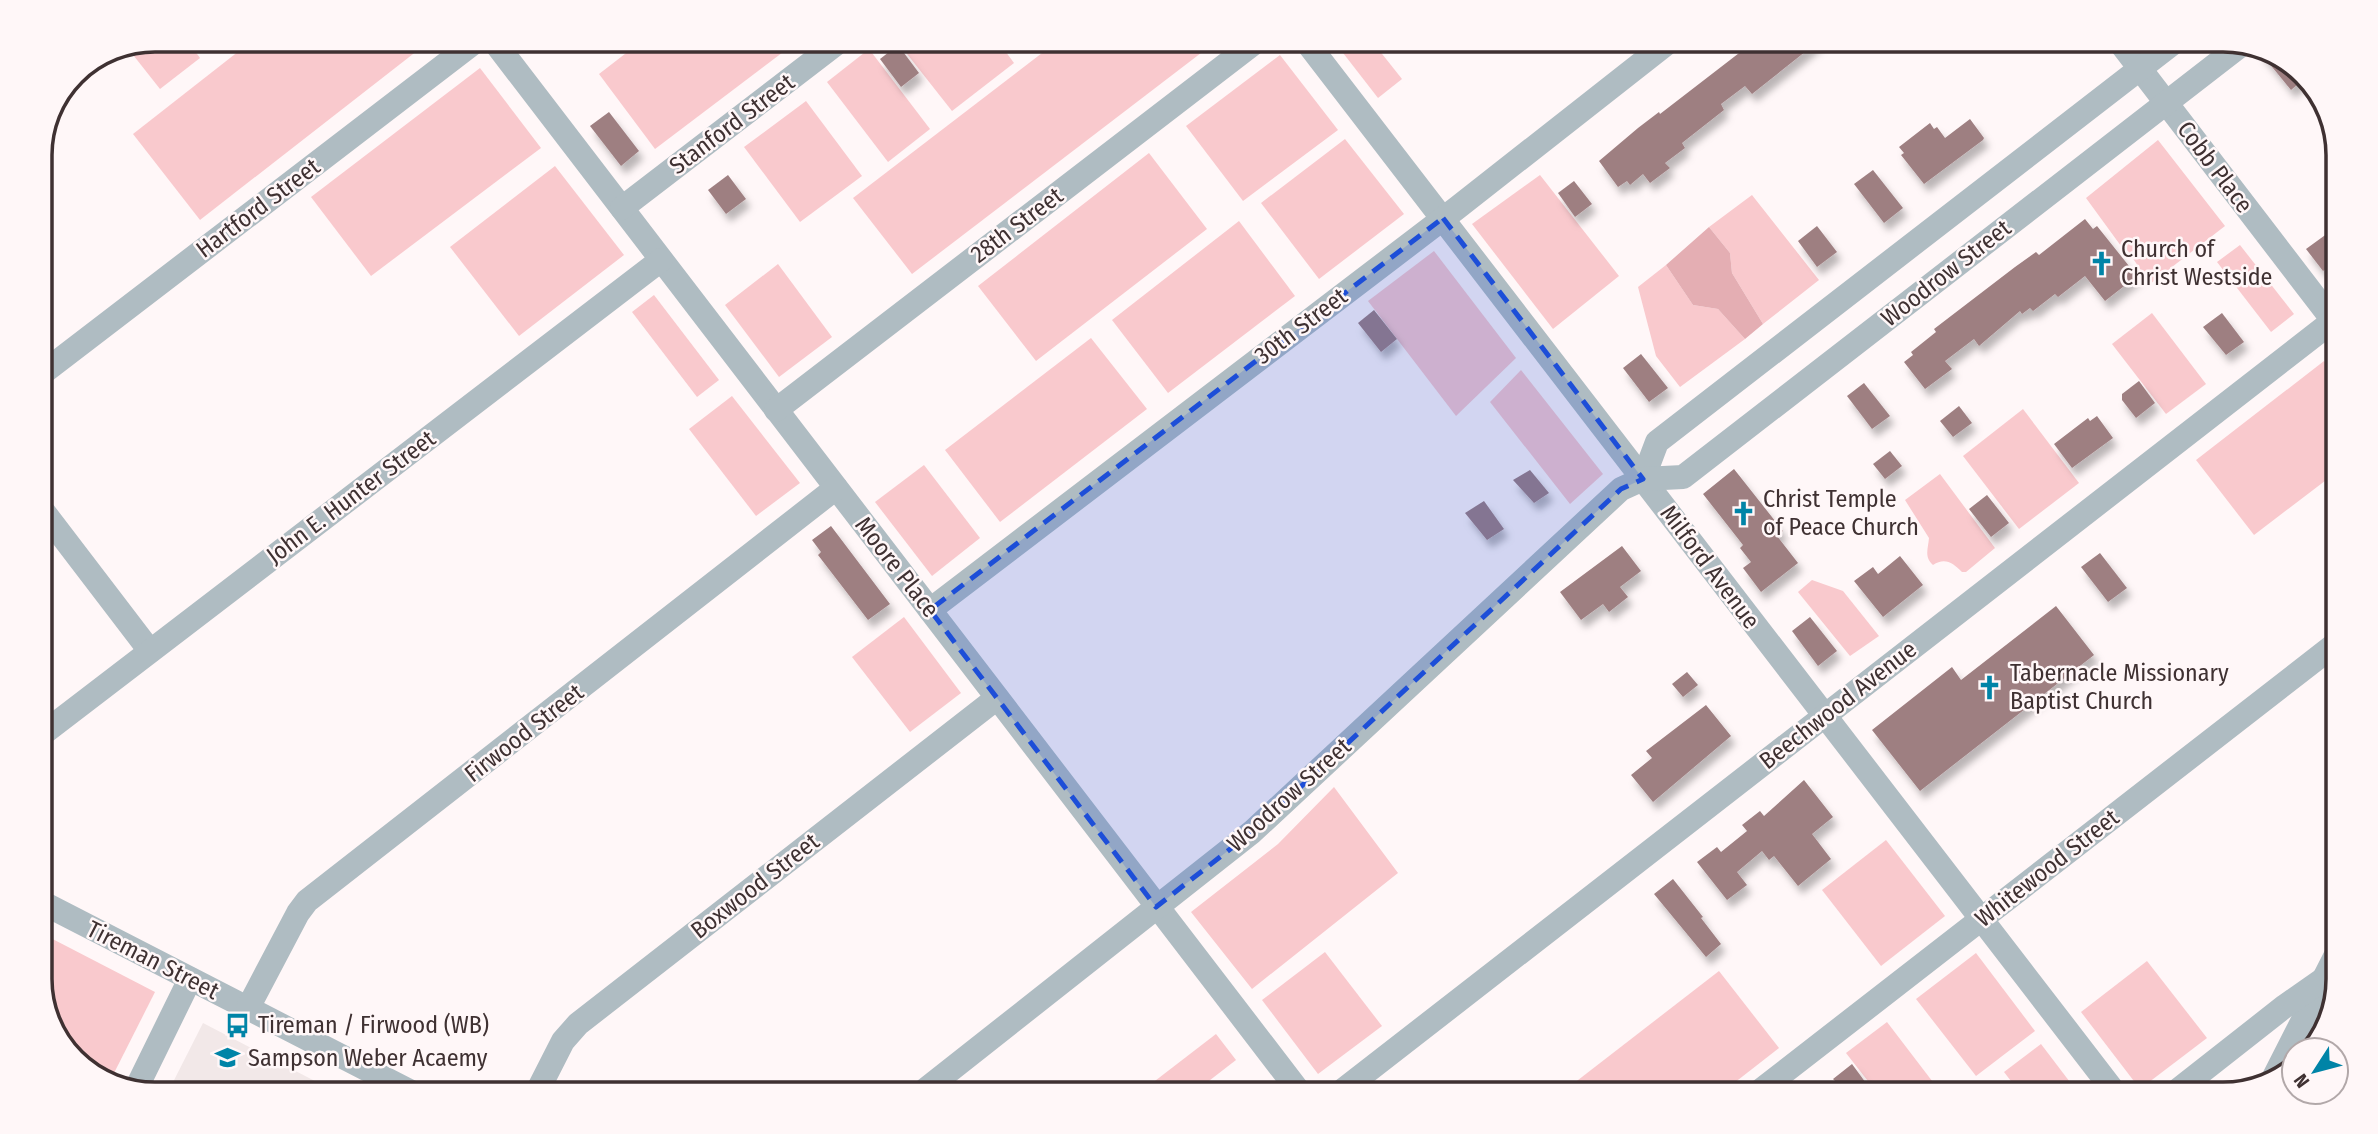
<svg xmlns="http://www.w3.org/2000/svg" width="2378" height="1134" font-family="'Fira Sans Condensed',sans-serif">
	<defs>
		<filter id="shadow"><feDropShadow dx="4.5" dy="8" stdDeviation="3.5" flood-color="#0004"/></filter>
	</defs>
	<rect width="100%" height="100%" fill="#fff7f8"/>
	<path fill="#f2e8e8" d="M203,1023L340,1094H167Z"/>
	<g fill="#f9c9cd">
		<path d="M155,40H187L200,58L160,89L130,51Z"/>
		<path d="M253,40H431L200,220L133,134Z"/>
		<path d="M643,40H799L655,149L599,74Z"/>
		<path d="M896,40H997L1014,63L952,111Z"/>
		<path d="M1059,40H1218L912,274L853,198Z"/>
		<path d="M1333,40H1371L1402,79L1378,98Z"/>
		<path d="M869,49L930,129L888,162L827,82Z"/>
		<path d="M1280,55L1338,130L1243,201L1186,126Z"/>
		<path d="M480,68L541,148L371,276L311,197Z"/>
		<path d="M806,101L862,176L800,222L744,147Z"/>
		<path d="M1345,139L1404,214L1319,279L1261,203Z"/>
		<path d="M2158,140L2225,226L2150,284L2128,251L2121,246L2086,198Z"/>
		<path d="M1149,153L1207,229L1036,361L978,286Z"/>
		<path d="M555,166L624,255L519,336L450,247Z"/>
		<path d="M1540,175L1619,276L1553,329L1472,224Z"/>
		<path d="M1752,195L1819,280L1763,324L1732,273L1730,253L1709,227Z"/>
		<path d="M1239,221L1295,296L1168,393L1112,320Z"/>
		<path d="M2240,245L2294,314L2271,332L2217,262Z"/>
		<path d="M1434,251L1516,358L1456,416L1368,301Z"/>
		<path d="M778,264L832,337L779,377L725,305Z"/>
		<path d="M1666,265L1693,305L1718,309L1745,339L1680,387L1656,356L1638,287Z"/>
		<path d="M654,295L719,380L697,397L632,312Z"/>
		<path d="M2152,313L2206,384L2166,414L2112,344Z"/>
		<path d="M1091,338L1147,409L1000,522L945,450Z"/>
		<path d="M2324,361L2338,378V471L2254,535L2196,460Z"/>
		<path d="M1521,370L1603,474L1570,504L1490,402Z"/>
		<path d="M732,396L800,483L756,516L689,429Z"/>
		<path d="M2023,409L2079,483L2019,529L1963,456Z"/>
		<path d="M924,465L980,538L932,576L875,502Z"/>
		<path d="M1940,474L1995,548L1966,572H1962C1953,563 1945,557 1933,565C1924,557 1928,549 1929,538L1905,500Z"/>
		<path d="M1812,580L1843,591L1879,636L1850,656L1798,592Z"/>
		<path d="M904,617L961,693L910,732L852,657Z"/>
		<path d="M1334,787L1398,873L1252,989L1191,912L1278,844Z"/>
		<path d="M1886,840L1945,916L1881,966L1822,890Z"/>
		<path d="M41,933L155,992L109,1083L60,1043L41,987Z"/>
		<path d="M1325,952L1382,1026L1318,1074L1262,1000Z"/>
		<path d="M1976,953L2035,1031L1976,1076L1916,999Z"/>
		<path d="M2147,961L2207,1038L2140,1089L2081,1012Z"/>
		<path d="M1719,971L1779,1048L1720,1094H1560Z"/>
		<path d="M1887,1022L1942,1094H1878L1846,1053Z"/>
		<path d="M1216,1034L1236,1060L1192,1094H1138Z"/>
		<path d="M2041,1044L2079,1094H2021L2004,1072Z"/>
	</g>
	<path fill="#e4aeb3" d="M1709,227L1730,253L1732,273L1763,324L1745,339L1718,309L1693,305L1666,265Z"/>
	<g fill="#9e7f81" filter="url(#shadow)">
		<path d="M1762,40H1820L1752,94L1745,86L1721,104L1724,110L1682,143L1685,148L1665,163L1670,168L1650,183L1643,174L1630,185L1627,181L1618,187L1599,161L1638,128L1659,112L1660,114L1743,50L1746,53Z"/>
		<path d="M898,45L919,73L901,87L880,59Z"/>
		<path d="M2261,49L2273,52L2304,79L2291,90L2259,51Z"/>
		<path d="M609,112L639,151L621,166L590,126Z"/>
		<path d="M1970,119L1984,138L1983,140L1924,184L1901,155L1904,153L1899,147L1930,123L1934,129L1937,127L1945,138Z"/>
		<path d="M1873,170L1903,208L1884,223L1854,184Z"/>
		<path d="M728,175L746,199L726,214L708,190Z"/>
		<path d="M1574,181L1592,204L1575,217L1558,193Z"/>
		<path d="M2085,219L2093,229L2097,226L2137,276L2105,301L2085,276L2058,297L2055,294L2033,311L2030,308L2022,314L2020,311L1979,346L1974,339L1945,361L1952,369L1925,389L1904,362L1913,355L1911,352L1936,332L1934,329L2015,267L2036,252L2039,255Z"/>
		<path d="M1817,226L1837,252L1817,267L1798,241Z"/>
		<path d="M2328,233L2338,245V260L2323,271L2306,249Z"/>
		<path d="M1374,310L1397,339L1381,352L1358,323Z"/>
		<path d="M2222,313L2244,342L2226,355L2203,327Z"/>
		<path d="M1641,354L1668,388L1649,402L1623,368Z"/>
		<path d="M2139,381L2155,403L2136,418L2122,400V394Z"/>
		<path d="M1864,383L1890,416L1872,429L1847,396Z"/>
		<path d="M1959,406L1972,423L1953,437L1940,421Z"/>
		<path d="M2097,416L2113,438L2072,468L2054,444L2088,418L2090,421Z"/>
		<path d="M1890,451L1902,466L1885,479L1873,464Z"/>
		<path d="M1734,469L1783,531L1777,536L1798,563L1761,592L1743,568L1751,562L1740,548L1743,545L1703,494Z"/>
		<path d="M1530,470L1549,493L1534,503L1513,480Z"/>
		<path d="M1987,495L2009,523L1991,537L1969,509Z"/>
		<path d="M1484,501L1504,529L1487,540L1465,513Z"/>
		<path d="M831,526L890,604L868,620L818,555L821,552L812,540Z"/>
		<path d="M1622,546L1641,571L1620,587L1628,597L1609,612L1603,604L1581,620L1560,592Z"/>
		<path d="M2100,553L2127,588L2108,602L2081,567Z"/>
		<path d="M1900,556L1923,585L1883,617L1854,581L1873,567L1878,574Z"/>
		<path d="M2056,606L2094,655L1920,791L1872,730L1952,667L1961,680Z"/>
		<path d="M1810,617L1837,651L1818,666L1792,631Z"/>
		<path d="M1687,672L1698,685L1683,697L1672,684Z"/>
		<path d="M1706,705L1731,736L1653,802L1631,775L1652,758L1646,751Z"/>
		<path d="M1804,780L1833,817L1812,834L1831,859L1798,886L1774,856L1769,860L1762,851L1737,872L1747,885L1727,900L1697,862L1717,847L1721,852L1747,831L1742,825L1760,811L1764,816Z"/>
		<path d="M1673,879L1703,917L1701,918L1721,944L1706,957L1654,894Z"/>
		<path d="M1852,1064L1874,1094H1818L1835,1081L1833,1079Z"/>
	</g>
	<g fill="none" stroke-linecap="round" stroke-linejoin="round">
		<g stroke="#afbcc2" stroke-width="24">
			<path d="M493,40L1301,1094"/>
			<path d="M1305,40L2116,1094"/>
			<path d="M2118,40L2338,327"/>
			<path d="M622,208L841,40"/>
			<path d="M40,375L472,44L473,40"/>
			<path d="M776,410L1258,40"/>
			<path d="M1643,479L1657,442L2177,40"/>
			<path d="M40,507L150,651"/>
			<path d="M930,610L1457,208L1671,40"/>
			<path d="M41,735L661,260"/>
			<path d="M41,902L415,1094"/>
			<path d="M248,1008L298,913L307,901L836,488"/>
			<path d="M2273,1079L2338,951"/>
			<path d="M136,1089L190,979"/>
			<path d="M536,1094L563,1041L578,1024L997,698"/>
			<path d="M920,1094L1252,832L1621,489L1643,479L1683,477L2241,45"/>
			<path d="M1338,1094L2338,317"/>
			<path d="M1756,1094L2338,642"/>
			<path d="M2173,1094L2285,1006L2325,978"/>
		</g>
	</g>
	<path fill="#1d4ed8" fill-opacity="0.2" stroke="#1d4ed8" stroke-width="5" stroke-dasharray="14 9" stroke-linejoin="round" d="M1443,218L1643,479L1621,489L1252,832L1156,907L930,610Z"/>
	<defs>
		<symbol id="church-bare" viewBox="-9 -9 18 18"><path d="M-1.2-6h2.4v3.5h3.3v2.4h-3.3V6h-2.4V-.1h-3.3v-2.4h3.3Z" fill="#0084a7" stroke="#fff7f8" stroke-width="2.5" paint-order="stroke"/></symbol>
		<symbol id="bus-bare" viewBox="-9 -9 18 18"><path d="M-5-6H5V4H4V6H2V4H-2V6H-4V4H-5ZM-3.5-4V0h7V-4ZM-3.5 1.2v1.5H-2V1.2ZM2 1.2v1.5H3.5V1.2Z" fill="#0084a7" stroke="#fff7f8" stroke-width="2.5" paint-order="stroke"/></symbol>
		<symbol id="school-bare" viewBox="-9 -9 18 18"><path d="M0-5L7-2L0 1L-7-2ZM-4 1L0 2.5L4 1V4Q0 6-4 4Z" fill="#0084a7" stroke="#fff7f8" stroke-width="2.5" paint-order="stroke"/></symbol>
	</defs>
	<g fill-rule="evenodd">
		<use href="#church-bare" x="2084" y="246" width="35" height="35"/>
		<use href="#church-bare" x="1726" y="496" width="35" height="35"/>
		<use href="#church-bare" x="1972" y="670" width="35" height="35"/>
		<use href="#bus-bare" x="220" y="1008" width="35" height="35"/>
		<use href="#school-bare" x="210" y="1040" width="35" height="35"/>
	</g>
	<g text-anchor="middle" stroke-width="5" stroke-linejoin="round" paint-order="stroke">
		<g font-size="24" fill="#3f3132" stroke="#fff7f8">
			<text transform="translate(732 124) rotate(-37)" y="8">Stanford Street</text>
			<text transform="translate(2215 167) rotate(53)" y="8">Cobb Place</text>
			<text transform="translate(258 208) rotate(-37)" y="8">Hartford Street</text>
			<text transform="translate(1017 225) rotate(-37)" y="8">28th Street</text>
			<text transform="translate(1946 273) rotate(-38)" y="8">Woodrow Street</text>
			<text transform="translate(1301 326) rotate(-37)" y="8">30th Street</text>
			<text transform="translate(351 497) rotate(-37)" y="8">John E. Hunter Street</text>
			<text transform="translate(897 567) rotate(52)" y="8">Moore Place</text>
			<text transform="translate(1710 567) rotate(53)" y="8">Milford Avenue</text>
			<text transform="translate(1838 705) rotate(-38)" y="8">Beechwood Avenue</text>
			<text transform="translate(524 733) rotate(-38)" y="8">Firwood Street</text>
			<text transform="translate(1289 795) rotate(-42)" y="8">Woodrow Street</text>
			<text transform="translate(2047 868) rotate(-38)" y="8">Whitewood Street</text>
			<text transform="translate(755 886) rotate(-38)" y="8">Boxwood Street</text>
			<text transform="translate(153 960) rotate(27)" y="8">Tireman Street</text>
		</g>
		<g font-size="24" fill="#3f3132" stroke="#fff7f8" text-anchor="start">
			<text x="2121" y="257">Church of<tspan x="2121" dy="28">Christ Westside</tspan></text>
			<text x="1763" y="507">Christ Temple<tspan x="1763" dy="28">of Peace Church</tspan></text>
			<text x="2010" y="681">Tabernacle Missionary<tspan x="2010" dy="28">Baptist Church</tspan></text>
			<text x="258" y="1033">Tireman / Firwood (WB)</text>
			<text x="248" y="1066">Sampson Weber Acaemy</text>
		</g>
	</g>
	<path d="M0 0H2378V1134H0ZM155 52H2223A103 103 0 0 1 2326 155V979A103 103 0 0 1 2223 1082H155A103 103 0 0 1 52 979V155A103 103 0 0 1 155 52Z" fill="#fff7f8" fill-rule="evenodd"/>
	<path fill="none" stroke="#3f3132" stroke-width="3.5" d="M155 52H2223A103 103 0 0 1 2326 155V979A103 103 0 0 1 2223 1082H155A103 103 0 0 1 52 979V155A103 103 0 0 1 155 52Z"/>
	<g transform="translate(2315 1071) rotate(234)"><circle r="33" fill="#fff7f8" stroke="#b2a8a9" stroke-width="2"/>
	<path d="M0-5L12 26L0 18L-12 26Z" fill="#0084a7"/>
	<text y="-10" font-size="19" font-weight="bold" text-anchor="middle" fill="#3f3132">N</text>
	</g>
</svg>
